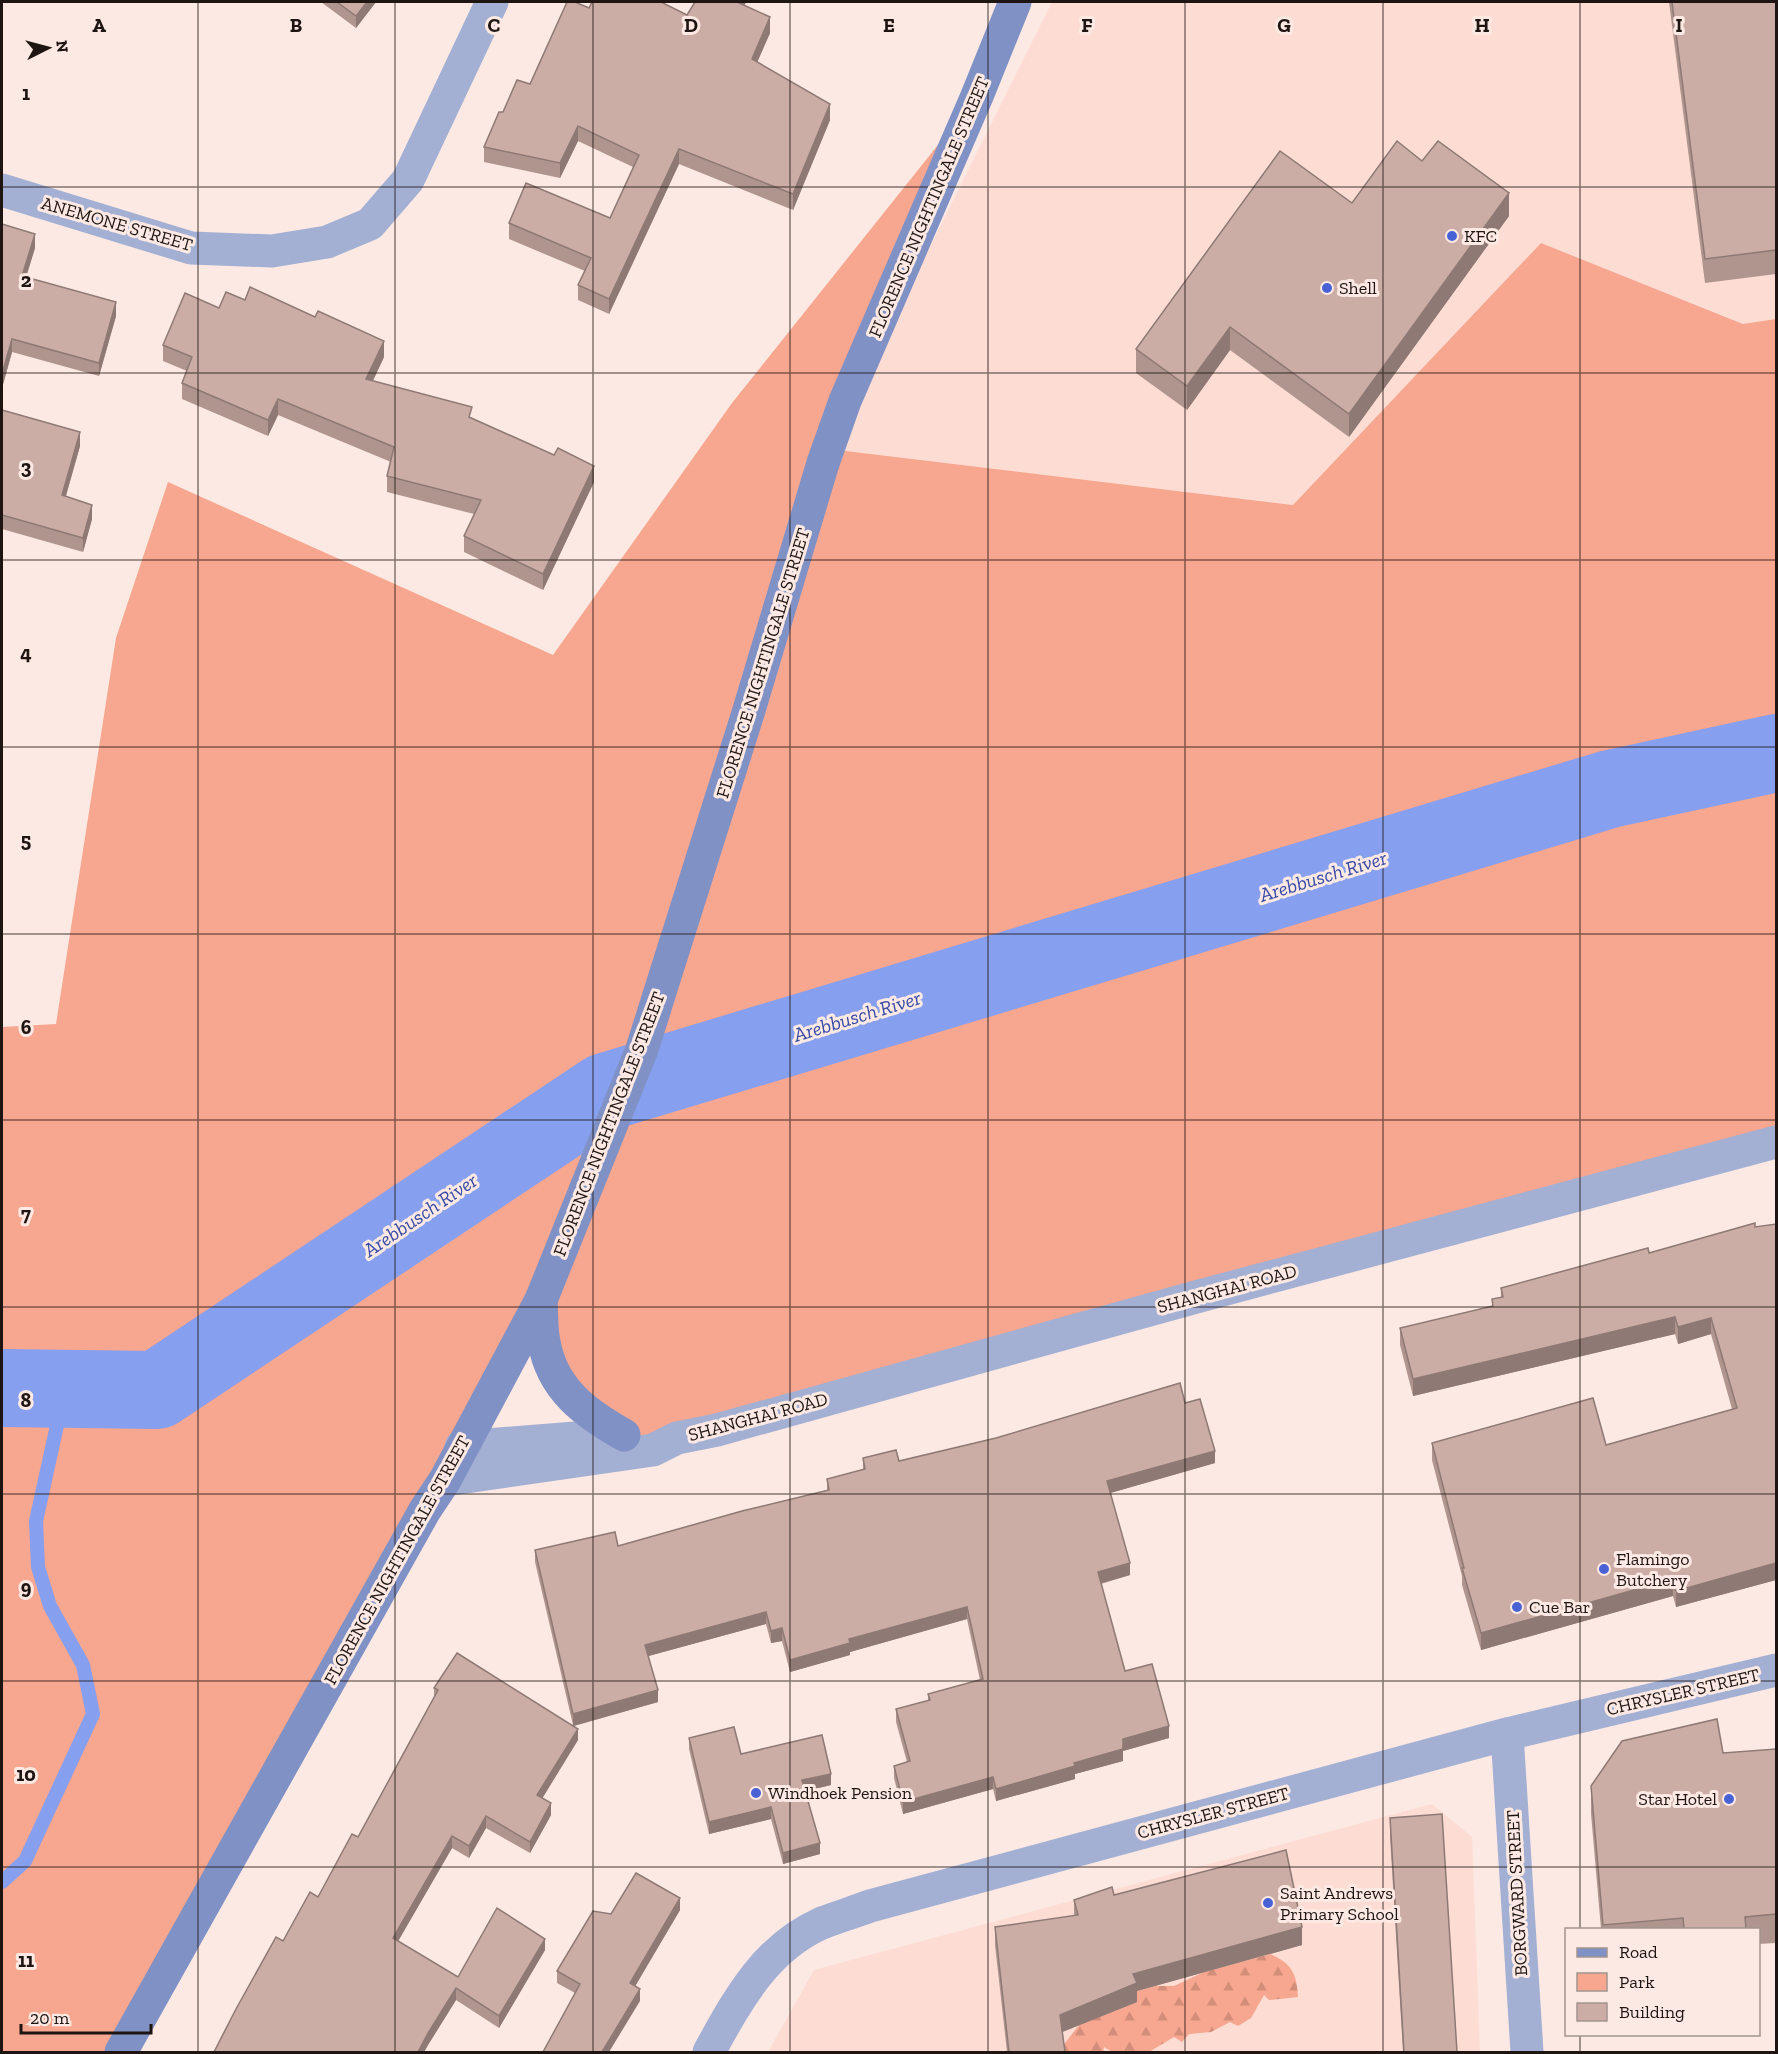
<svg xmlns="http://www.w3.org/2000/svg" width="1778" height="2054" font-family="'Zilla Slab',serif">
	<defs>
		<pattern id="forest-firs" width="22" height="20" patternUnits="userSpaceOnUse" patternTransform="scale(1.5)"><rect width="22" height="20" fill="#f7a68f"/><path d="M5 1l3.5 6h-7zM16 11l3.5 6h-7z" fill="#d38e7a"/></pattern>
	</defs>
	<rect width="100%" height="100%" fill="#fce9e3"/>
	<g fill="#fcdcd3">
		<path d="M1052,2H1776V319L1744,324L1541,243L1294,505L829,449Z"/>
		<path d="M1432,1804L1472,1837L1480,2052H768L814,1970Z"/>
	</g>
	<path fill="#f7a68f" d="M977,96L829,449L1293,505L1541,243L1743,324L1776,319V1142L677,1438L624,1435L570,1397L541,1301L120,2052H2V1027L56,1024L116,638L168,482L553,655L732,403Z"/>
	<path fill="url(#forest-firs)" d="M1270,1954C1292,1963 1297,1975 1298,1997L1269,2000L1264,1995L1251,2018L1238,2026L1230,2022L1211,2032L1189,2034L1182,2042L1174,2037L1149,2052H1112L1104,2047L1103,2052H1061L1062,2047L1096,2003L1155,1986H1174L1204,1972Z"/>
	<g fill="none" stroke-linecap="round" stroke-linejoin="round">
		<path stroke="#869fef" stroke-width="14" d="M2,1882L25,1861L93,1714L83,1665L50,1606L38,1567L36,1521L65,1389"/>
		<path stroke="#869fef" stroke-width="78" d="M2,1388L157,1390L605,1092L1610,789L1776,753"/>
		<g stroke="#a3b0d4" stroke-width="33">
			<path d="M2,190L191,248L272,251L327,242L370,224L408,180L492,2"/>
			<path d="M1507,1734L1527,2052"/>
			<path d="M709,2052C737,2001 765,1948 822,1923C838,1917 854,1912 870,1906L1507,1734L1776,1670"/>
		</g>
		<g stroke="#a3b0d4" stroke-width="33">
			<path d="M461,1447L613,1435"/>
			<path d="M445,1480L653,1450L677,1438L717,1430L1196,1297L1776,1142"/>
		</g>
		<g stroke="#8091c6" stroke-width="33">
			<path d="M541,1300C542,1314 541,1329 544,1342C552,1389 585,1413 624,1435"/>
			<path d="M121,2052L425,1510L445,1480L541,1300L642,1049L749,710L823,463L845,401L977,96L1015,2"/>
		</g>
	</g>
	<g fill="#af958e">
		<path d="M321,2H376L356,28Z"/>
		<path d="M746,2L744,5L770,33L757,62L830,120L793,210L679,164L609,314L578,300V285L585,271L509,239V223L610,218L633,167L578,141L560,178L484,162V147L503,112L530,84L589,8L687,15Z"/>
		<path d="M1669,2H1776V274L1705,283Z"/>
		<path d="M1422,161L1509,216L1349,437L1230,350L1187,410L1136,373V349L1352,203Z"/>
		<path d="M2,224L35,248L26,277L116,316L99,376L12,352L2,388Z"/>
		<path d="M219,308L384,357L373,381L472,418L594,482L543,590L464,552V536L474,514L387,492V476L391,462L278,415L268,436L182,399V383L187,371L163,361V345Z"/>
		<path d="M2,410L80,446L66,496L92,519L83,552L2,529Z"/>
		<path d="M1755,1223L1776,1580L1676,1607L1673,1596L1481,1650L1462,1585V1576L1432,1460V1443L1606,1445L1732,1409L1711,1334L1678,1344L1675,1334L1413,1396L1400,1345V1328L1492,1307V1299L1501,1297V1288L1649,1253Z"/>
		<path d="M1185,1403L1215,1463L1110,1493L1130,1575L1101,1584L1125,1671L1169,1738L1123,1751V1761L1075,1774V1779L996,1801L993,1789L903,1814L894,1778V1766L907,1762L896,1722V1709L928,1701V1694L980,1680L967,1619L850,1652V1655L790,1672L782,1641L771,1643L766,1624L648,1656L658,1702L574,1726L578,1740L542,1798L551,1815L530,1853L486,1828L469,1858L452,1848L398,1941L458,1977L545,1950L499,2028L456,2000L428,2045L424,2052H214L283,1941L318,1897L358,1837L434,1697V1688L573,1725L535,1562V1550L618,1546L827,1490V1479L863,1470V1458L899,1461Z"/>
		<path d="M689,1738L831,1785L806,1791L820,1854L783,1864L771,1819L709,1834L689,1749Z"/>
		<path d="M1776,1749V1943L1758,1944V1929H1601L1591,1814V1786L1723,1753Z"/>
		<path d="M1390,1818L1457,2052H1403L1390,1836Z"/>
		<path d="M1114,1895L1302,1945L1137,1991V2002L1062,2032L1065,2052H1007L995,1945V1927L1074,1916V1900Z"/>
		<path d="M680,1910L635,1986L640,2001L575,1993L557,1983V1971L611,1914Z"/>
	</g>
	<g fill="#8e7974">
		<path d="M367,2H376L356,28V16Z"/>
		<path d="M739,2H746L739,18Z"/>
		<path d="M770,17V33L752,74V59Z"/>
		<path d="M830,104V120L793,210V194Z"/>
		<path d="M578,126V141L560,178V163Z"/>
		<path d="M679,149V164L609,314V299Z"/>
		<path d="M1509,193V216L1349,437V414Z"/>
		<path d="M35,234V248L22,290V276Z"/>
		<path d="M116,302V316L99,376V363Z"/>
		<path d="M1230,327V350L1187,410V386Z"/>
		<path d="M12,339V352L2,388V374Z"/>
		<path d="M384,341V357L366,395V379Z"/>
		<path d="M278,399V415L268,436V420Z"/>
		<path d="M80,432V446L62,509V495Z"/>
		<path d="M594,466V482L543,590V574Z"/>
		<path d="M92,505V519L83,552V538Z"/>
		<path d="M1675,1317V1334L1413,1396V1379Z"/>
		<path d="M1711,1318V1334L1678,1344V1327Z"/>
		<path d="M1215,1451V1463L1107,1494V1481Z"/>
		<path d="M1130,1563V1575L1098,1584V1572Z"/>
		<path d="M1776,1563V1580L1676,1607V1591Z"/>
		<path d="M1673,1579V1596L1481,1650V1633Z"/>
		<path d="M967,1607V1619L850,1652V1655L790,1672V1660L849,1639Z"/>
		<path d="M766,1612V1624L645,1657V1645Z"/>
		<path d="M782,1628V1641L771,1643V1631Z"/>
		<path d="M658,1690V1702L573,1726V1714Z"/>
		<path d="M1169,1726V1738L1123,1751V1761L1075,1774V1779L996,1801V1789L1074,1763L1123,1739Z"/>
		<path d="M578,1729V1740L537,1807V1795Z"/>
		<path d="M831,1774V1785L802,1792V1780Z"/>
		<path d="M993,1777V1789L903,1814V1802Z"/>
		<path d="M551,1803V1815L530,1853V1842Z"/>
		<path d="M771,1807V1819L709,1834V1822Z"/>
		<path d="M486,1816V1828L469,1858V1846Z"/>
		<path d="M452,1836V1848L393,1950V1938Z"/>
		<path d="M820,1843V1854L783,1864V1853Z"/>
		<path d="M680,1898V1910L630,1995V1983Z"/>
		<path d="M1302,1927V1945L1137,1991V2002L1060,2033V2015L1133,1974Z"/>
		<path d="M545,1939V1950L499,2028V2016Z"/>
		<path d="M456,1988V2000L428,2045L424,2052H418L428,2033Z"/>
		<path d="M640,1989V2001L609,2052H602Z"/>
	</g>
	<g fill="#cbada5" stroke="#8e7974" stroke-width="1.5">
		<path d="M337,2H367L356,16Z"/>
		<path d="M567,2H575L589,8L592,2H661L687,15L695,2H739V3L770,17L752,59L830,104L793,194L679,149L609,299L578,285L591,258L509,223L526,183L610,218L639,155L578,126L560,163L484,147L499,112H503L517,80L530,84Z"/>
		<path d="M1672,2H1776V250L1705,259Z"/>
		<path d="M1397,141L1422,161L1438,141L1509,193L1349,414L1230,327L1187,386L1136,349L1280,151L1352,203Z"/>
		<path d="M2,224L35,234L22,276L116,302L99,363L12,339L2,374Z"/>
		<path d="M250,287L315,317L318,311L384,341L366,379L472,407L469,417L554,455L558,448L594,466L543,574L464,536L481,500L387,476L394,447L278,399L268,420L182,383L192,357L163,345L185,293L219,308L226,292L245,300Z"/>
		<path d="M2,410L80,432L62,495L92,505L83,538L2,515Z"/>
		<path d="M1755,1223V1227L1776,1224V1563L1676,1591L1673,1579L1481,1633L1462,1568H1464L1432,1443L1593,1398L1606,1445L1737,1408L1711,1318L1678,1327L1675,1317L1413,1379L1400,1328L1493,1306L1492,1299L1503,1297L1501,1288L1648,1248L1649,1253Z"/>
		<path d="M1180,1383L1185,1403L1200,1399L1215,1451L1107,1481L1130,1563L1098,1572L1125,1671L1152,1664L1169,1726L1123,1739V1749L1074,1763L1075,1766L996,1789L993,1777L903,1802L894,1766L910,1761L896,1709L930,1700L928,1694L983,1679L967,1607L849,1639L850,1643L790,1660L782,1628L771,1631L766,1612L645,1645L658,1690L573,1714L535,1550L615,1532L618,1546L742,1511L829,1490L827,1479L865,1469L863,1458L896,1450L899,1461L996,1438Z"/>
		<path d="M457,1653L578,1729L537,1795L551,1803L530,1842L486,1816L469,1846L452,1836L393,1938L458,1977L497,1908L545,1939L499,2016L456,1988L428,2033L418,2052H214L236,2009L276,1937L283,1941L310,1892L318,1897L352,1834L358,1837L438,1690L434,1688Z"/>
		<path d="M1717,1719L1723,1753L1776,1749V1914L1745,1917L1746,1929H1684L1683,1918L1603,1925L1591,1786L1622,1741Z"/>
		<path d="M734,1727L741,1754L822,1735L831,1774L802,1780L820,1843L783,1853L771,1807L709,1822L689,1738Z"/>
		<path d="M1442,1814L1457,2052H1404L1390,1818Z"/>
		<path d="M1286,1850L1302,1927L1133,1974L1137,1983L1060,2015L1065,2052H1009L995,1927L1078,1915L1074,1900L1112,1887L1114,1895Z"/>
		<path d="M636,1873L680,1898L630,1983L640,1989L602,2052H543L580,1984L557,1971L593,1911L611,1914Z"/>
	</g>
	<path fill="none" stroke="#1e1411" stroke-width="1.5" stroke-opacity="0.55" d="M198,2V2052M395,2V2052M593,2V2052M790,2V2052M988,2V2052M1185,2V2052M1383,2V2052M1580,2V1930M2,187H1776M2,373H1776M2,560H1776M2,747H1776M2,934H1776M2,1120H1776M2,1307H1776M2,1494H1776M2,1681H1776M2,1867H1776M1580,2034V2052"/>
	<g fill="#4862d6" stroke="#fce9e3" stroke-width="2">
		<circle cx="1452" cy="236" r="6"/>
		<circle cx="1327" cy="288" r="6"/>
		<circle cx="1604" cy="1569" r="6"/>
		<circle cx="1517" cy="1607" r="6"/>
		<circle cx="756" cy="1793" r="6"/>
		<circle cx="1729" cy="1799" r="6"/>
		<circle cx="1268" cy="1903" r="6"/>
	</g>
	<g text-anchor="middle" stroke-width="6" stroke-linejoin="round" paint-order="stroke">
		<g font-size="18" fill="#1e1411" stroke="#fce9e3">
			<text transform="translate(929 207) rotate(-67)" y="6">FLORENCE NIGHTINGALE STREET</text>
			<text transform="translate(117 224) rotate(16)" y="6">ANEMONE STREET</text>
			<text transform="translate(763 663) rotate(-73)" y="6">FLORENCE NIGHTINGALE STREET</text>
			<text transform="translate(609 1124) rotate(-69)" y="6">FLORENCE NIGHTINGALE STREET</text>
			<text transform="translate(1227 1289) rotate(-15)" y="6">SHANGHAI ROAD</text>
			<text transform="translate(758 1417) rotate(-15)" y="6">SHANGHAI ROAD</text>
			<text transform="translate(397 1560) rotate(-61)" y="6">FLORENCE NIGHTINGALE STREET</text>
			<text transform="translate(1683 1692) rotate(-13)" y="6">CHRYSLER STREET</text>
			<text transform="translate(1213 1813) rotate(-15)" y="6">CHRYSLER STREET</text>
			<text transform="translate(1517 1893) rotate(-93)" y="6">BORGWARD STREET</text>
		</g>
		<g font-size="18" fill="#1e1411" stroke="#fce9e3" text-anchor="start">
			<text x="1464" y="242">KFC</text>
			<text x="1339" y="294">Shell</text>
			<text x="1616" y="1565">Flamingo<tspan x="1616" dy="21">Butchery</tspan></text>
			<text x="1529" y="1613">Cue Bar</text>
			<text x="768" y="1799">Windhoek Pension</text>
			<text x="1717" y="1805" text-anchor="end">Star Hotel</text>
			<text x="1280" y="1899">Saint Andrews<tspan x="1280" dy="21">Primary School</tspan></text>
		</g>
		<g font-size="20" font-style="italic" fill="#364aa6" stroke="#fce9e3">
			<text transform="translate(1323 876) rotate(-17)" y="7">Arebbusch River</text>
			<text transform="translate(857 1016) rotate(-17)" y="7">Arebbusch River</text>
			<text transform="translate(420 1215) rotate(-34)" y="7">Arebbusch River</text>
		</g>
	</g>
	<g font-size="20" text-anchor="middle" font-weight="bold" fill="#1e1411" stroke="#fce9e3" stroke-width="6" stroke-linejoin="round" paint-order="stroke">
		<text x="99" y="32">A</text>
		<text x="296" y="32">B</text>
		<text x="494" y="32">C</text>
		<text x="691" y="32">D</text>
		<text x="889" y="32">E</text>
		<text x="1087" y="32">F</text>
		<text x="1284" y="32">G</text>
		<text x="1482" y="32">H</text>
		<text x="1679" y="32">I</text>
		<text x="26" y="100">1</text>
		<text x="26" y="287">2</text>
		<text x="26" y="474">3</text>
		<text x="26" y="660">4</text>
		<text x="26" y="847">5</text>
		<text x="26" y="1034">6</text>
		<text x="26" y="1221">7</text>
		<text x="26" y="1407">8</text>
		<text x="26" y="1594">9</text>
		<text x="26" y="1781">10</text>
		<text x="26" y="1967">11</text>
	</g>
	<rect width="1778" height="2054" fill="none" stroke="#1e1411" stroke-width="6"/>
	<rect x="1565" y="1928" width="195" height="108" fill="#fce9e3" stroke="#a3948f" stroke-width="1.5"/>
	<rect x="1577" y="1948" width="30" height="9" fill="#8091c6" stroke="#a3948f" stroke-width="1.5"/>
	<text x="1619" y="1958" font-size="18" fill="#1e1411">Road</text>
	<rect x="1577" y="1973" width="30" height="18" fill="#f7a68f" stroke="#a3948f" stroke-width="1.5"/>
	<text x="1619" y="1988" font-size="18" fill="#1e1411">Park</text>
	<rect x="1577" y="2003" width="30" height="18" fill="#cbada5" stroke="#a3948f" stroke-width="1.5"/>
	<text x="1619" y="2018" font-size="18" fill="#1e1411">Building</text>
	<g transform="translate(48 48) rotate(84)" stroke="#fce9e3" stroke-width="4.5" paint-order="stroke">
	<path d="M0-4.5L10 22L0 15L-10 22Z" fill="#1e1411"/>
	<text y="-9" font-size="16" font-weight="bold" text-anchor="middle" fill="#1e1411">N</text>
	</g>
	<path d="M21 2024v9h130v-9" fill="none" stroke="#1e1411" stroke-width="3"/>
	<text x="30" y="2024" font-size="18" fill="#1e1411" stroke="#fce9e3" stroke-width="4.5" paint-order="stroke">20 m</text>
</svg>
